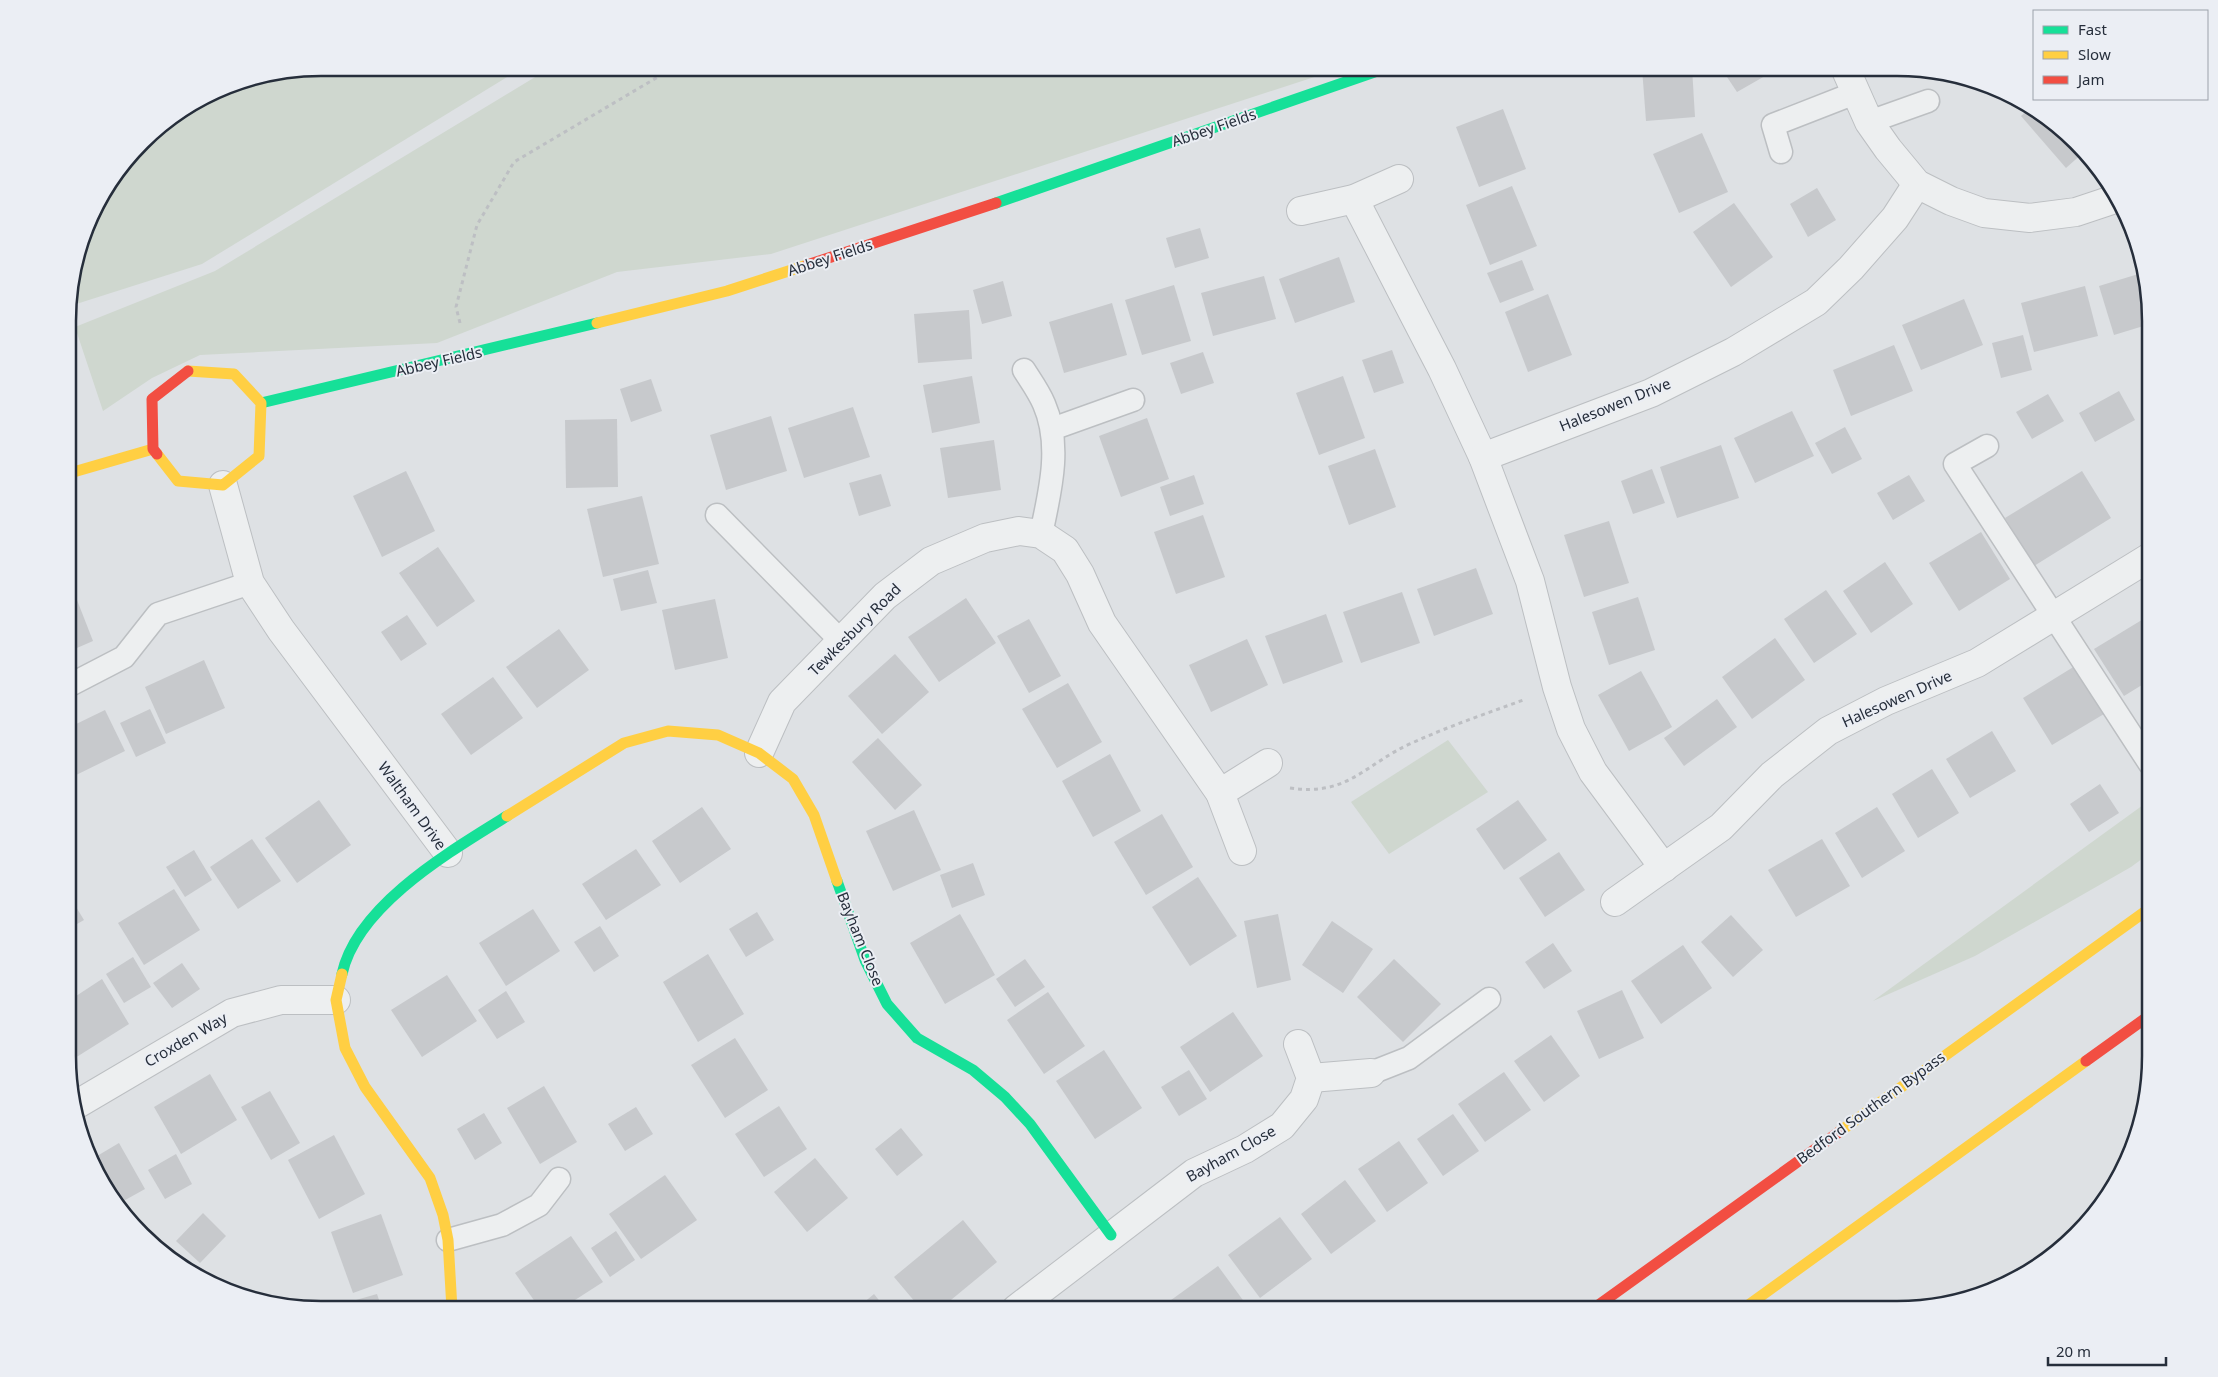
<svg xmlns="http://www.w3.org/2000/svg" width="2218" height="1377" font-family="'Noto Sans',sans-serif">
	<rect width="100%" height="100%" fill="#dee1e4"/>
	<g fill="#cfd7cf">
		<path d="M321,68H522L202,264L70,306V288L94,209L154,131L224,87Z"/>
		<path d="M550,68H1342L771,254L617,272L437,343L200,355L152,378L103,411L75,327L215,271Z"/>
		<path d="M1448,740L1488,792L1389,854L1351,802Z"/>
		<path d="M2150,800V853L2131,867L1975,956L1873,1001Z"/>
	</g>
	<g fill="#c7c9cc">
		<path d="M1642,68H1692L1695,117L1646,121Z"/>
		<path d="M1721,68H1760L1765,76L1737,92Z"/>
		<path d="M2031,107L2076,142L2084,152L2066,168L2021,116Z"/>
		<path d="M1503,109L1526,169L1479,187L1456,127Z"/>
		<path d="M1702,133L1728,192L1679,213L1653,154Z"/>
		<path d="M1512,186L1537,246L1490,265L1466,205Z"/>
		<path d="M1817,188L1836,220L1808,237L1790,204Z"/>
		<path d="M1734,203L1773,257L1731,287L1693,232Z"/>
		<path d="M1200,228L1209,258L1175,268L1166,238Z"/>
		<path d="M1339,257L1355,302L1295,323L1279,279Z"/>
		<path d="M1522,260L1534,290L1500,303L1487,273Z"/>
		<path d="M2145,272L2150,305V324L2114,335L2099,286Z"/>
		<path d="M1264,276L1276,319L1213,336L1201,293Z"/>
		<path d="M1003,281L1012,316L982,324L973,290Z"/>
		<path d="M1174,285L1191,341L1142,355L1125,300Z"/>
		<path d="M2085,286L2098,336L2034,352L2021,303Z"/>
		<path d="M1548,294L1572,355L1528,372L1505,312Z"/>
		<path d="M1964,299L1983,345L1921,370L1902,325Z"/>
		<path d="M1112,303L1127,355L1064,373L1049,322Z"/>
		<path d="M969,310L972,359L918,363L914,314Z"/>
		<path d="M2023,335L2032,370L2001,378L1992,343Z"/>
		<path d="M1894,345L1913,391L1851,416L1833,370Z"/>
		<path d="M1392,350L1404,383L1374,393L1362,360Z"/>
		<path d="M1203,352L1214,383L1181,394L1170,363Z"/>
		<path d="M972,376L980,423L932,433L923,385Z"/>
		<path d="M1343,376L1365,438L1319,455L1296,393Z"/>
		<path d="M651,379L662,411L631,422L620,389Z"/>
		<path d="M2119,391L2135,420L2095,442L2079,413Z"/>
		<path d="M2048,394L2064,421L2032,439L2016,412Z"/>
		<path d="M853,407L870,457L804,478L788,428Z"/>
		<path d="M1792,411L1814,456L1755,483L1734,438Z"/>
		<path d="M771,416L787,471L726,490L710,435Z"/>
		<path d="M1147,418L1169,479L1121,497L1099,436Z"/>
		<path d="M617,419L618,487L566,488L565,420Z"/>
		<path d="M1845,427L1862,459L1832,474L1815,443Z"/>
		<path d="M994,440L1001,490L948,498L940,448Z"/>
		<path d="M1721,445L1739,498L1677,518L1660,467Z"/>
		<path d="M1375,449L1396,507L1349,525L1328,466Z"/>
		<path d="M1652,469L1665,503L1633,514L1621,481Z"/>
		<path d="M406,471L435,531L382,557L353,496Z"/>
		<path d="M2082,471L2111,518L2034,566L2005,518Z"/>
		<path d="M881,474L891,506L859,516L849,483Z"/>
		<path d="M1194,475L1204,504L1170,516L1160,487Z"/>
		<path d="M1909,475L1925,501L1893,520L1877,493Z"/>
		<path d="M642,496L659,564L603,577L587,509Z"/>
		<path d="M1203,515L1225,577L1176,594L1154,532Z"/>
		<path d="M1609,521L1629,583L1584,597L1564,535Z"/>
		<path d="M1981,532L2010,579L1959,611L1929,563Z"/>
		<path d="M438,547L475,601L437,627L399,573Z"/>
		<path d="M1885,562L1913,604L1871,633L1843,591Z"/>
		<path d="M1476,568L1493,614L1434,636L1417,589Z"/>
		<path d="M648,570L657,603L621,611L613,579Z"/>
		<path d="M70,582L93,641L70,651Z"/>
		<path d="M1826,590L1857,634L1814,663L1784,619Z"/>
		<path d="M1402,592L1420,643L1361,663L1343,612Z"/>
		<path d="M1638,597L1655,650L1609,665L1592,612Z"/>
		<path d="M966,598L996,643L939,682L908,637Z"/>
		<path d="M715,599L728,658L675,670L662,610Z"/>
		<path d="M1326,614L1343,662L1283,684L1265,636Z"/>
		<path d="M407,615L427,644L401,661L381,632Z"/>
		<path d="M2150,615V680L2124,696L2094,649Z"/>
		<path d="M1029,619L1061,676L1029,693L997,636Z"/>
		<path d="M559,629L589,670L537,708L506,667Z"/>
		<path d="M1775,638L1805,680L1752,719L1722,677Z"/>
		<path d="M1247,639L1268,685L1211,712L1189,665Z"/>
		<path d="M895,654L929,692L882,734L848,696Z"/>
		<path d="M204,660L225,708L166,734L145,687Z"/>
		<path d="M2075,666L2104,714L2052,745L2023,698Z"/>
		<path d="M1641,671L1672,727L1629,751L1598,695Z"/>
		<path d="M493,677L523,718L471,755L441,714Z"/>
		<path d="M1068,683L1102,742L1057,768L1022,709Z"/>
		<path d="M1717,699L1737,727L1684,766L1664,738Z"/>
		<path d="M150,709L166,743L136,757L120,723Z"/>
		<path d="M105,710L125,751L70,778V727Z"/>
		<path d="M1992,731L2016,771L1970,798L1946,759Z"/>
		<path d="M878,738L922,785L895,810L852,762Z"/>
		<path d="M1110,754L1141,811L1093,837L1062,781Z"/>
		<path d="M1932,769L1959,813L1918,838L1892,794Z"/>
		<path d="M2100,784L2119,813L2089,832L2070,804Z"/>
		<path d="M319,800L351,845L297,883L265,838Z"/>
		<path d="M1518,800L1547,840L1504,870L1476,829Z"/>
		<path d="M702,807L731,849L680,883L652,841Z"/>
		<path d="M1877,807L1905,851L1862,878L1835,833Z"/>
		<path d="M914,810L941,870L893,891L866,831Z"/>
		<path d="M1162,814L1193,867L1146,895L1114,842Z"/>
		<path d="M252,839L281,881L238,909L210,867Z"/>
		<path d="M1822,839L1850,886L1796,917L1768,870Z"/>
		<path d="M636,849L661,885L606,920L582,884Z"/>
		<path d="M194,850L212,880L185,897L166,867Z"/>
		<path d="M1559,852L1585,890L1545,917L1519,878Z"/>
		<path d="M973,863L985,895L952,908L940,875Z"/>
		<path d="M1198,877L1237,936L1190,966L1152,907Z"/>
		<path d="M174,889L200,930L144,965L118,923Z"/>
		<path d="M70,897L84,920L70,928Z"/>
		<path d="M533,909L560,951L506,986L479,943Z"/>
		<path d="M757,912L774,940L746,957L729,929Z"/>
		<path d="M960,914L995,975L945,1004L910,943Z"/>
		<path d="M1278,914L1291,980L1257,988L1244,921Z"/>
		<path d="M1731,915L1763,950L1733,977L1701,942Z"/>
		<path d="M1332,921L1373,949L1343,993L1302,965Z"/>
		<path d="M600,926L619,956L594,972L574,942Z"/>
		<path d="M1553,943L1572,971L1544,989L1525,962Z"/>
		<path d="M1683,945L1712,988L1661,1024L1631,981Z"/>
		<path d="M708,954L744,1014L698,1042L663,982Z"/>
		<path d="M133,957L151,987L124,1003L106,974Z"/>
		<path d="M1025,959L1045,987L1015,1007L996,979Z"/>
		<path d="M1394,959L1441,1004L1403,1042L1357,997Z"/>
		<path d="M182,963L200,989L172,1008L153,983Z"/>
		<path d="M447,975L477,1021L422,1057L391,1010Z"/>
		<path d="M102,979L129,1024L75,1058L70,1050V1000Z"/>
		<path d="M1622,990L1644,1038L1599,1059L1577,1011Z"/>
		<path d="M506,991L525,1022L497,1039L478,1010Z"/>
		<path d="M1048,992L1085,1046L1044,1074L1007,1020Z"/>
		<path d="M1233,1012L1263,1056L1210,1092L1180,1047Z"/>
		<path d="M1551,1035L1580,1076L1544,1102L1514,1061Z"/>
		<path d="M735,1038L768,1090L725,1118L691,1065Z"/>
		<path d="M1104,1050L1142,1108L1095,1139L1056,1081Z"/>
		<path d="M1189,1070L1207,1099L1179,1116L1161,1087Z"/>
		<path d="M1504,1072L1531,1110L1485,1142L1458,1104Z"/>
		<path d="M210,1074L237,1120L181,1154L154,1107Z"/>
		<path d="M544,1086L577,1142L540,1164L507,1108Z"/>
		<path d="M270,1091L300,1143L271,1160L241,1107Z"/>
		<path d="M779,1106L807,1149L764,1177L735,1134Z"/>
		<path d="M636,1107L653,1134L625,1151L608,1124Z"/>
		<path d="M484,1113L502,1143L475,1160L457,1129Z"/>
		<path d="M1453,1114L1479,1151L1443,1176L1417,1139Z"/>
		<path d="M901,1128L923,1155L897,1176L875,1149Z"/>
		<path d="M334,1135L365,1194L319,1219L288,1160Z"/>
		<path d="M1399,1141L1428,1183L1387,1212L1358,1169Z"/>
		<path d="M119,1143L145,1189L118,1204L110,1197L92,1159Z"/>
		<path d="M176,1154L192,1184L165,1199L148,1170Z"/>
		<path d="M815,1158L848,1198L807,1232L774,1192Z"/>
		<path d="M665,1175L697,1220L641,1259L609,1214Z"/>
		<path d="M1345,1180L1376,1221L1331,1254L1301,1214Z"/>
		<path d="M203,1213L226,1236L200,1263L176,1241Z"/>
		<path d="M381,1214L403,1275L353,1293L331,1232Z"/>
		<path d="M1280,1217L1312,1259L1260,1298L1228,1255Z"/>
		<path d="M963,1220L997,1262L940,1309H921L894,1277Z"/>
		<path d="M616,1231L635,1260L610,1277L591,1248Z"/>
		<path d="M571,1236L603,1282L561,1309H540L515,1273Z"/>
		<path d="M1218,1266L1248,1307L1244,1309H1171L1167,1303Z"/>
		<path d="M260,1292L272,1303L253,1300Z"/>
		<path d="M377,1294L382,1309H344L342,1304Z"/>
		<path d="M874,1294L886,1309H856Z"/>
	</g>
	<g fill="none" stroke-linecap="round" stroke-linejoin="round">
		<defs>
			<g id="lane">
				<path d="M1869,122L1928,101"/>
				<path d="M1781,152L1773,125L1855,93"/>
				<path d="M1024,370C1031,381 1039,392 1044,404C1062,445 1050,492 1041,534"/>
				<path d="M1052,429L1133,400"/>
				<path d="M1987,446L1955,464L2150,764"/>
				<path d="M717,515L841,641"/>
				<path d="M70,685L124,657L158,614L250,583"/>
				<path d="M1371,1073L1409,1058L1489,999"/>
				<path d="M448,1240L502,1225L539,1205L559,1179"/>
			</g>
			<g id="street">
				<path d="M1845,68L1869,122L1888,149L1917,184L1951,201L1984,213L2030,218L2076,212L2118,198"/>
				<path d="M1354,199L1442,369L1483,457L1530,581L1557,687L1571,729L1593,772L1664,868"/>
				<path d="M1301,211L1354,199L1399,179"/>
				<path d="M1483,457L1651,393L1733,352L1816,302L1851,268L1895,218L1917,184"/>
				<path d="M223,485L250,583L281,630L448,853"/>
				<path d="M759,753L782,702L885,596L931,561L985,538L1019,531L1041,534L1065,550L1080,574L1102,623L1220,793L1242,851"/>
				<path d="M1220,793L1268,763"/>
				<path d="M1615,902L1721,827L1772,775L1828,731L1886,701L1977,663L2150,557"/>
				<path d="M1311,1078L1371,1073"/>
				<path d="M74,1106L232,1013L281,1000H336"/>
				<path d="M1016,1309L1194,1173L1245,1149L1282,1126L1304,1099L1311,1078L1298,1044"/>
			</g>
		</defs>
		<use href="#lane" stroke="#bcbfc2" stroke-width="25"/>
		<use href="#street" stroke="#bcbfc2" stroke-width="30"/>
		<g stroke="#bdbfc3" stroke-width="3" stroke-dasharray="4 4" stroke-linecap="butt">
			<path d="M460,323L456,307L477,225L514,162L673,68"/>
			<path d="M1290,788C1348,797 1366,763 1412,743C1449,726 1488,713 1526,699"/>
		</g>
		<use href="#lane" stroke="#edeff0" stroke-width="22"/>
		<use href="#street" stroke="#edeff0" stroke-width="28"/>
		<g stroke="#16e098" stroke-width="11">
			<path d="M996,203L1386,68"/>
			<path d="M261,403L597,323"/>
			<path d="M837,881L865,960L887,1004L917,1038L973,1070L1005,1097L1030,1124L1111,1235"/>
			<path d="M342,974C357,905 451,851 507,816"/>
		</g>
		<g stroke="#ffcf43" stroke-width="11">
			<path d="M597,323L727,291L807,265"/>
			<path d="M157,454L178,481L223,485L259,456L261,403L234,374L188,371"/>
			<path d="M70,473L153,449"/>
			<path d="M507,816L624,743L668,731L718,735L759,753L793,779L814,815L837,881"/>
			<path d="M342,974L336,1000L345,1048L365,1087L430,1178L443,1215L448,1240L452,1309"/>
			<path d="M1839,1132L2150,908"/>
			<path d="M1743,1309L2086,1061"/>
		</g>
		<g stroke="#f24e42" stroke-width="11">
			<path d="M807,265L996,203"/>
			<path d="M157,454L153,449L152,399L188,371"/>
			<path d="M2086,1061L2150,1015"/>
			<path d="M1593,1309L1839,1132"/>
		</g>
	</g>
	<g text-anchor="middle" stroke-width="4" stroke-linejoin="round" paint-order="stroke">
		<g font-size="15" fill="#262e3b" stroke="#ebeef4">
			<text transform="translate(1214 128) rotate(-19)" y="5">Abbey Fields</text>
			<text transform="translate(830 258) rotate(-18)" y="5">Abbey Fields</text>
			<text transform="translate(439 362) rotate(-13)" y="5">Abbey Fields</text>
			<text transform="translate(1615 405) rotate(-22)" y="5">Halesowen Drive</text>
			<text transform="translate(855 630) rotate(-45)" y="5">Tewkesbury Road</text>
			<text transform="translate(1897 699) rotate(-24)" y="5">Halesowen Drive</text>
			<text transform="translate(412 806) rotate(54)" y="5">Waltham Drive</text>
			<text transform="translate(860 939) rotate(68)" y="5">Bayham Close</text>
			<text transform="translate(186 1040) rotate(-30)" y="5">Croxden Way</text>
			<text transform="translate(1871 1108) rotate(-36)" y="5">Bedford Southern Bypass</text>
			<text transform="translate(1231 1154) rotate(-29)" y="5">Bayham Close</text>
		</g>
	</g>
	<path d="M0 0H2218V1377H0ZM321 76H1897A245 245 0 0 1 2142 321V1056A245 245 0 0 1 1897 1301H321A245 245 0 0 1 76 1056V321A245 245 0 0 1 321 76Z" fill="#ebeef4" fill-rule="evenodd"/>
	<path fill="none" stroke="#262e3b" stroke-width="2.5" d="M321 76H1897A245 245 0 0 1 2142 321V1056A245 245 0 0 1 1897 1301H321A245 245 0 0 1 76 1056V321A245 245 0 0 1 321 76Z"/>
	<rect x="2033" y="10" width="175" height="90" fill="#ebeef4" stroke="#9ca1aa"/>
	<rect x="2043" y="26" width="25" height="8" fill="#16e098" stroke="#9ca1aa"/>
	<text x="2078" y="35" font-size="15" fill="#262e3b">Fast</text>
	<rect x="2043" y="51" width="25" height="8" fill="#ffcf43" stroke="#9ca1aa"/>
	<text x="2078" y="60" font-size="15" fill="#262e3b">Slow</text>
	<rect x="2043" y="76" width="25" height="8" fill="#f24e42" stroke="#9ca1aa"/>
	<text x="2078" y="85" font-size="15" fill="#262e3b">Jam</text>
	<path d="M2048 1357v8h118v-8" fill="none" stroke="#262e3b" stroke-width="2.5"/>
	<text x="2056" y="1357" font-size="15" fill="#262e3b" stroke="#ebeef4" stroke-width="4" paint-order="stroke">20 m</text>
</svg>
